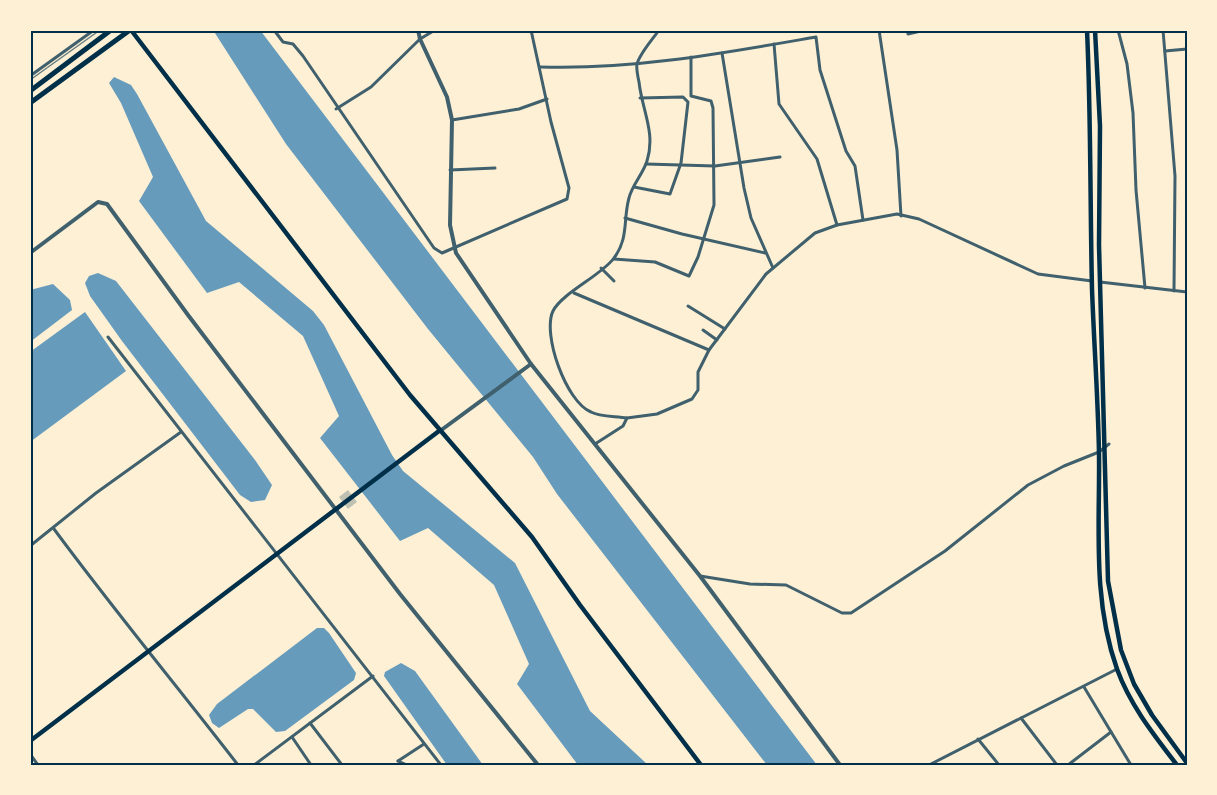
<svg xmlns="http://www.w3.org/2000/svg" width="1217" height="795" font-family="'PT Sans',sans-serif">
	<rect width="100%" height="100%" fill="#fdf0d5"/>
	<g fill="#669bbc">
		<path d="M213,30H260L817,765H767L557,494L533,457L428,329L286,144Z"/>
		<path d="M114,77L131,85L137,94L206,221L313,311L324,325L392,455L403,471L515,563L590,711L648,765H578L517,684L529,664L494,585L428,528L400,541L320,438L339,416L303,336L239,282L207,293L139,201L153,177L121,103L109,83Z"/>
		<path d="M98,273L116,281L255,460L272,485L265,500L251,502L240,495L122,341L90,296L85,283L89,276Z"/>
		<path d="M53,284L70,300L72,310L30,342V290Z"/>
		<path d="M85,312L126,371L30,442V352Z"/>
		<path d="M317,628H324L329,633L356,673L354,680L285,731L276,732L253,709H248L219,728L212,723L209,715L217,704Z"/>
		<path d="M401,663L415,671L483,765H447L384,676L385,672Z"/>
	</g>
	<path fill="#bec0b2" d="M348,490L357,502L348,509L339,497Z"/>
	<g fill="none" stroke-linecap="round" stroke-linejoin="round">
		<g stroke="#3f606c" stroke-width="3">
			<path d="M274,30L283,42L293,44L303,56L434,248L442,253L567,199L569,188L551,122L531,30"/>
			<path d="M879,30L897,150L901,216"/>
			<path d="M907,30L908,34L925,30"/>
			<path d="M1118,30L1127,64L1133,113L1136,190L1145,288"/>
			<path d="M1163,30L1175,176L1174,291"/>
			<path d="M774,44L779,104L817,159L837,225"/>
			<path d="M1165,51L1187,49"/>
			<path d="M722,53L744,188L751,218L773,268"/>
			<path d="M540,67C633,70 724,53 816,37L820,70L846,151L855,166L863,220"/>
			<path d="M30,76L94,30"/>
			<path d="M336,109L371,87L420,39L435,30"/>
			<path d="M452,120L519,109L547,99"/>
			<path d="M646,164L715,166L780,157"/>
			<path d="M450,170L495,168"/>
			<path d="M634,187L670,194L681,163L688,102L683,97L640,98"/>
			<path d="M625,218L682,234L765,253"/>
			<path d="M614,259L655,262L689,276L698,257L714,205L713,108L711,101L691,96V57"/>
			<path d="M601,268L614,281"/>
			<path d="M1100,282L1187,292"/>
			<path d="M574,293L709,350"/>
			<path d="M688,306L725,329"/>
			<path d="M703,330L717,340"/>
			<path d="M108,337L441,765"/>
			<path d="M627,418C616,416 600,417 591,412C566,402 542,334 553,311C562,293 602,275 614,258C629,238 623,219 629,198C632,185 643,174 647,161C656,133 642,110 639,82C638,77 636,69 637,64C640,53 653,39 659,30"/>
			<path d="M595,444L623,426L627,418L657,414L692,399L698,390V372L709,350L766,274L815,233L837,225L897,214L919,219L1038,274L1092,281"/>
			<path d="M54,529C113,609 177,686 238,765"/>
			<path d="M30,546L96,493L181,432"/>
			<path d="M700,576L750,584L786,585L842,613H851L945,551L1028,485L1064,466L1099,452L1109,444"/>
			<path d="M1084,687L1131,765"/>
			<path d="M1021,718L1057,765"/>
			<path d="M310,723L342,765"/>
			<path d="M292,737L311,765"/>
			<path d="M978,739L999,765"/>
			<path d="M30,754L38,765"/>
			<path d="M398,761L424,744"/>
			<path d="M398,761L407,765"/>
			<path d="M254,765L373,676"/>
			<path d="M929,765L1117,669"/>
			<path d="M1068,765L1111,732"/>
		</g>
		<g stroke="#3f606c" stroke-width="4">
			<path d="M418,30L420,39L447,97L452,120L450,225L456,253L531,364L700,576L840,765"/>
			<path d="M30,253L98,202L107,204L188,315L400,594L538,765"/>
			<path d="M440,431L531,364"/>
		</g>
		<g stroke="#003049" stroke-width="4.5">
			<path d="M131,30L410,395L532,537L580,605L701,765"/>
			<path d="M1087,30C1091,116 1090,203 1092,289C1094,344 1098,398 1099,453C1100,525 1092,599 1117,669C1130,705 1154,735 1177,765"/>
			<path d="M1095,30L1100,126L1099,245L1108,581L1121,650L1134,684L1152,715L1187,763"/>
			<path d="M30,741L439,431"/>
		</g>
		<g stroke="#003049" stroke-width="5">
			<path d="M30,91L111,30"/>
			<path d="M30,103L130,30"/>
		</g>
		<path stroke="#657d81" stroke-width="1.5" d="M30,80L100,30"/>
	</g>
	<rect width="1217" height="795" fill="none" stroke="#fdf0d5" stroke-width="63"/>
	<rect x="32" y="32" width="1154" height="732" fill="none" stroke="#003049" stroke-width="2"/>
</svg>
